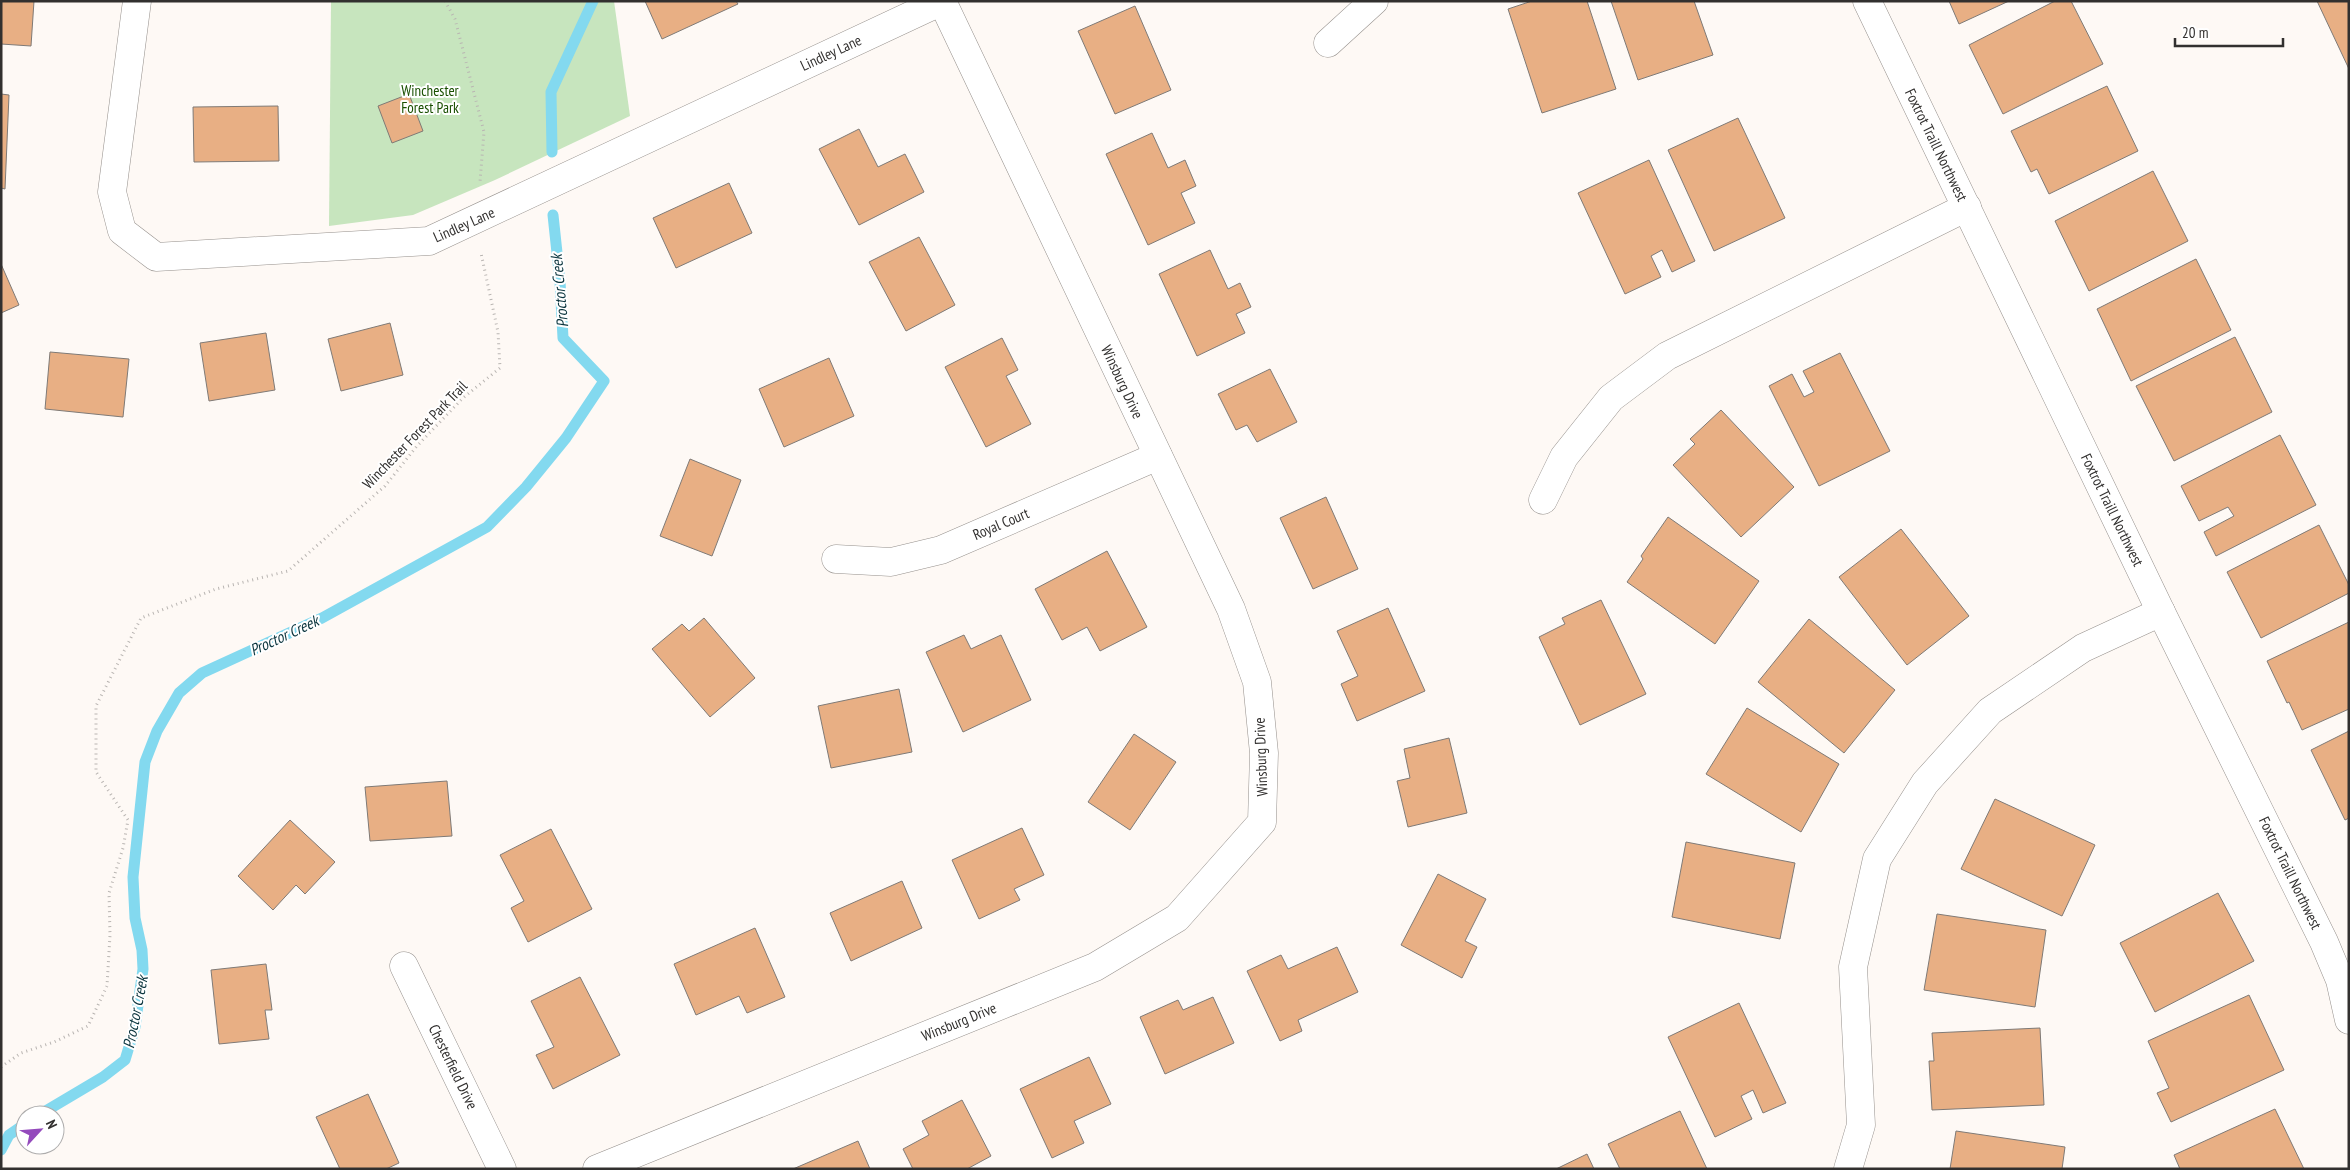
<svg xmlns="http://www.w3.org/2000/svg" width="2350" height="1170" font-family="'PT Sans Narrow',sans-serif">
	<rect width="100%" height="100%" fill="#fef9f5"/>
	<path fill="#c7e5be" d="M331,1H614L630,116L495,180L413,215L329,226Z"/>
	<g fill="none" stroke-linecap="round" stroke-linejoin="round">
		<g stroke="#83d9ef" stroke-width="11">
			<path d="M552,152L551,92L593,1"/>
			<path d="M39,1115L103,1077L125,1060L135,1027L143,969L142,950L135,918L133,877L145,762L157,731L179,693L202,673L322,618L487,527L526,487L566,438L604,381L563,338L560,281L553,215"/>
			<path d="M1,1150L9,1135L25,1124"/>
		</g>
	</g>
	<g fill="#e8af84" stroke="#7f7a76">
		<path d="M1,1H34L31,46L1,44Z"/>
		<path d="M645,1H736L738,4L662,39Z"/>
		<path d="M1532,1H1587L1616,89L1542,113L1508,9Z"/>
		<path d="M1611,1H1694L1713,55L1638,80Z"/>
		<path d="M1949,1H2009L1959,24Z"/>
		<path d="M2055,1H2071L2103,64L2003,114L1969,45Z"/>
		<path d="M2317,1H2349V69Z"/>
		<path d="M1135,6L1171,90L1115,114L1078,31Z"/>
		<path d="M2107,86L2138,151L2049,194L2037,169L2031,172L2011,131Z"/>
		<path d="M1,94L9,95L5,189L1,188Z"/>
		<path d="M409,94L423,131L392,143L378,106Z"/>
		<path d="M278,106L279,161L194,162L193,107Z"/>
		<path d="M1738,118L1785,218L1714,251L1668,150Z"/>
		<path d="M859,129L878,167L905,154L924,192L859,225L819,149Z"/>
		<path d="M1152,133L1168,168L1185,160L1196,186L1181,193L1195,223L1148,245L1106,154Z"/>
		<path d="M1649,160L1695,261L1672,272L1662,250L1651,256L1661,277L1625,294L1578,193Z"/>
		<path d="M2153,171L2188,241L2089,291L2055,221Z"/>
		<path d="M729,183L752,233L676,268L653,218Z"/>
		<path d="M919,237L955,305L906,331L869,262Z"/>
		<path d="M1210,250L1228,289L1240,283L1251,307L1236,314L1245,333L1197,356L1159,274Z"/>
		<path d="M2196,259L2231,330L2131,381L2097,309Z"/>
		<path d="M1,264L19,305L1,313Z"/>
		<path d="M390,323L403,375L341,391L328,339Z"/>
		<path d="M266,333L275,390L209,401L200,343Z"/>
		<path d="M2235,337L2272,412L2174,461L2136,386Z"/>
		<path d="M1002,338L1018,370L1006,376L1031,424L986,447L945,367Z"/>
		<path d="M50,352L129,359L123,417L45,409Z"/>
		<path d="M1840,353L1890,451L1819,486L1769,386L1792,374L1804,397L1814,392L1803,371Z"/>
		<path d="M829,358L854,416L784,447L759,389Z"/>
		<path d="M1270,369L1297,422L1257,442L1247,425L1236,430L1218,394Z"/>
		<path d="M1721,410L1794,487L1741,537L1673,465L1695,444L1690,439Z"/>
		<path d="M2280,435L2316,505L2216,556L2204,532L2234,516L2228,507L2199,521L2181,486Z"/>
		<path d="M690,459L741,480L712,556L660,536Z"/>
		<path d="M1326,497L1358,569L1313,589L1280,518Z"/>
		<path d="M1668,517L1759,581L1715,644L1627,582L1643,559L1641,556Z"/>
		<path d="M2319,525L2349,585V593L2261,638L2227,572Z"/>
		<path d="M1901,529L1969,616L1907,665L1839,577Z"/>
		<path d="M1107,551L1147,627L1100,651L1087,627L1062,640L1035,589Z"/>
		<path d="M1601,600L1646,694L1580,725L1539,637L1565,624L1562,618Z"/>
		<path d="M1388,608L1425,691L1357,721L1341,684L1358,676L1337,631Z"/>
		<path d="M704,618L755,678L710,717L652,649L682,624L689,631Z"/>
		<path d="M1809,619L1895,690L1844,753L1758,682Z"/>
		<path d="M2349,622V709L2302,730L2289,702L2287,703L2267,661Z"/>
		<path d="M964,635L971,649L1001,635L1031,700L963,732L926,652Z"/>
		<path d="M899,689L912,752L831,768L818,706Z"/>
		<path d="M1747,708L1839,764L1801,832L1706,774Z"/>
		<path d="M2349,731V818L2345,820L2311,750Z"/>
		<path d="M1134,734L1176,762L1130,830L1088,802Z"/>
		<path d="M1449,738L1467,813L1408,827L1397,781L1410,778L1404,749Z"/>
		<path d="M447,781L452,836L370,841L365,787Z"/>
		<path d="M1995,799L2095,845L2062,916L1961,869Z"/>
		<path d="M290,820L335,862L305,894L296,885L273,910L238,876Z"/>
		<path d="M1022,828L1044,875L1014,889L1020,900L979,919L952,860Z"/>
		<path d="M551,829L592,909L528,942L511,908L524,901L500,855Z"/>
		<path d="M1686,842L1795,863L1780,939L1672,917Z"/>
		<path d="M1438,874L1486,899L1465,941L1477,947L1462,978L1401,945Z"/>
		<path d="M902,881L922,928L851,961L830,913Z"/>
		<path d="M2218,893L2254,961L2155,1012L2120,943Z"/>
		<path d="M1937,914L2046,930L2035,1007L1924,990Z"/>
		<path d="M755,928L785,997L747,1013L739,996L696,1015L674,964Z"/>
		<path d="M1337,947L1358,992L1298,1020L1302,1031L1280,1041L1247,971L1281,955L1288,969Z"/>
		<path d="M266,964L272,1010H265L269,1039L219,1044L211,970Z"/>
		<path d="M580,977L620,1055L553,1089L536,1055L554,1047L531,1001Z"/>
		<path d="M2249,995L2284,1070L2171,1122L2157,1093L2169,1088L2148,1041Z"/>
		<path d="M1213,997L1234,1043L1165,1074L1140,1017L1178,1000L1183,1010Z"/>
		<path d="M1739,1003L1786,1103L1763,1113L1753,1090L1741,1096L1752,1119L1715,1137L1668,1037Z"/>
		<path d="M2040,1028L2044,1105L1932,1110L1929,1061H1934L1932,1033Z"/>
		<path d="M1089,1057L1111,1104L1074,1121L1084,1143L1052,1158L1020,1089Z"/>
		<path d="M368,1094L399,1163L386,1169H340L316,1117Z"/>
		<path d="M962,1100L991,1156L967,1169H913L903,1149L929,1135L922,1121Z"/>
		<path d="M2275,1109L2304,1169H2180L2174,1155Z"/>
		<path d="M1680,1111L1707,1169H1620L1608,1144Z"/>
		<path d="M1956,1131L2065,1147L2062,1169H1950Z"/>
		<path d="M858,1141L870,1169H793Z"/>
		<path d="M1587,1154L1594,1169H1556Z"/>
	</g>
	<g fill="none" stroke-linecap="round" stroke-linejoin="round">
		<defs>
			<g id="street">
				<path d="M137,1L112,192L122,231L156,257L429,241L942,1"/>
				<path d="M1867,1L2161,612L2324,942L2340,980L2349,1020"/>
				<path d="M1328,43L1374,1"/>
				<path d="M1543,500L1564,457L1611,398L1667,356L1967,207"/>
				<path d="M836,559L891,562L941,550L1158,456"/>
				<path d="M404,966L502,1169"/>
				<path d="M597,1169L1095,967L1177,918L1262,822L1264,753L1257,682L1231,609L942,1"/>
				<path d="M1848,1169L1861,1125L1853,967L1877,859L1925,783L1990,711L2083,648L2161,612"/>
			</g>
		</defs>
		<use href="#street" stroke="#96918d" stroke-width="29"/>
		<g stroke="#b9b5b2" stroke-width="3" stroke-dasharray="1 4" stroke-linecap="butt">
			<path d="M445,1L455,19L484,132L480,182"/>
			<path d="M1,1067L21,1053L54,1042L88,1026L107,986L110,935L109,893L123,848L128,820L96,772V706L141,618L216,589L288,571L385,486L417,446L463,398L500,368L498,332L481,253"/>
		</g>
		<use href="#street" stroke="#fff" stroke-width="28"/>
	</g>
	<g text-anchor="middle" stroke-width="4" stroke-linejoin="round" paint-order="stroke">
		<g font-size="15" fill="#32302f" stroke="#fff">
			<text transform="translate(831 53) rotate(-25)" y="5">Lindley Lane</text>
			<text transform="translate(1936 145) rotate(64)" y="5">Foxtrot Traill Northwest</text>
			<text transform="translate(464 225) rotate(-24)" y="5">Lindley Lane</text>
			<text transform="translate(1122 382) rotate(65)" y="5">Winsburg Drive</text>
			<text transform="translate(415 435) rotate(-46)" y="5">Winchester Forest Park Trail</text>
			<text transform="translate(2112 510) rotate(64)" y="5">Foxtrot Traill Northwest</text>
			<text transform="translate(1001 524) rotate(-23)" y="5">Royal Court</text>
			<text transform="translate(1261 757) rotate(-92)" y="5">Winsburg Drive</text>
			<text transform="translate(2290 873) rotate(64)" y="5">Foxtrot Traill Northwest</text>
			<text transform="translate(959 1022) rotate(-22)" y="5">Winsburg Drive</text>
			<text transform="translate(453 1067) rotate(64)" y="5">Chesterfield Drive</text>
		</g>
		<g font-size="15" fill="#1a5002" stroke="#fff">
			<text x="430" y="96">Winchester<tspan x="430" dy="17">Forest Park</tspan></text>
		</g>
		<g font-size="16" font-style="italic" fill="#0b353e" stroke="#fff">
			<text transform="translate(559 291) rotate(-95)" y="6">Proctor Creek</text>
			<text transform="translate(284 635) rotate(-25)" y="6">Proctor Creek</text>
			<text transform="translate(135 1012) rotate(-79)" y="6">Proctor Creek</text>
		</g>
	</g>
	<rect width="2350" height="1170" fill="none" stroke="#32302f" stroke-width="5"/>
	<g transform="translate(40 1130) rotate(64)"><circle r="24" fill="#ffffff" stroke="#adacac"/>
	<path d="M0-4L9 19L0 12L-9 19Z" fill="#944abc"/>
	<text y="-8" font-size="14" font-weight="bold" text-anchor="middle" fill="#32302f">N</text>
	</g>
	<path d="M2175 38v8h108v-8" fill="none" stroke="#32302f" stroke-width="2.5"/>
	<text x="2182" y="38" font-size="15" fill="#32302f" stroke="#ffffff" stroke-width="4" paint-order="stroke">20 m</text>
</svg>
